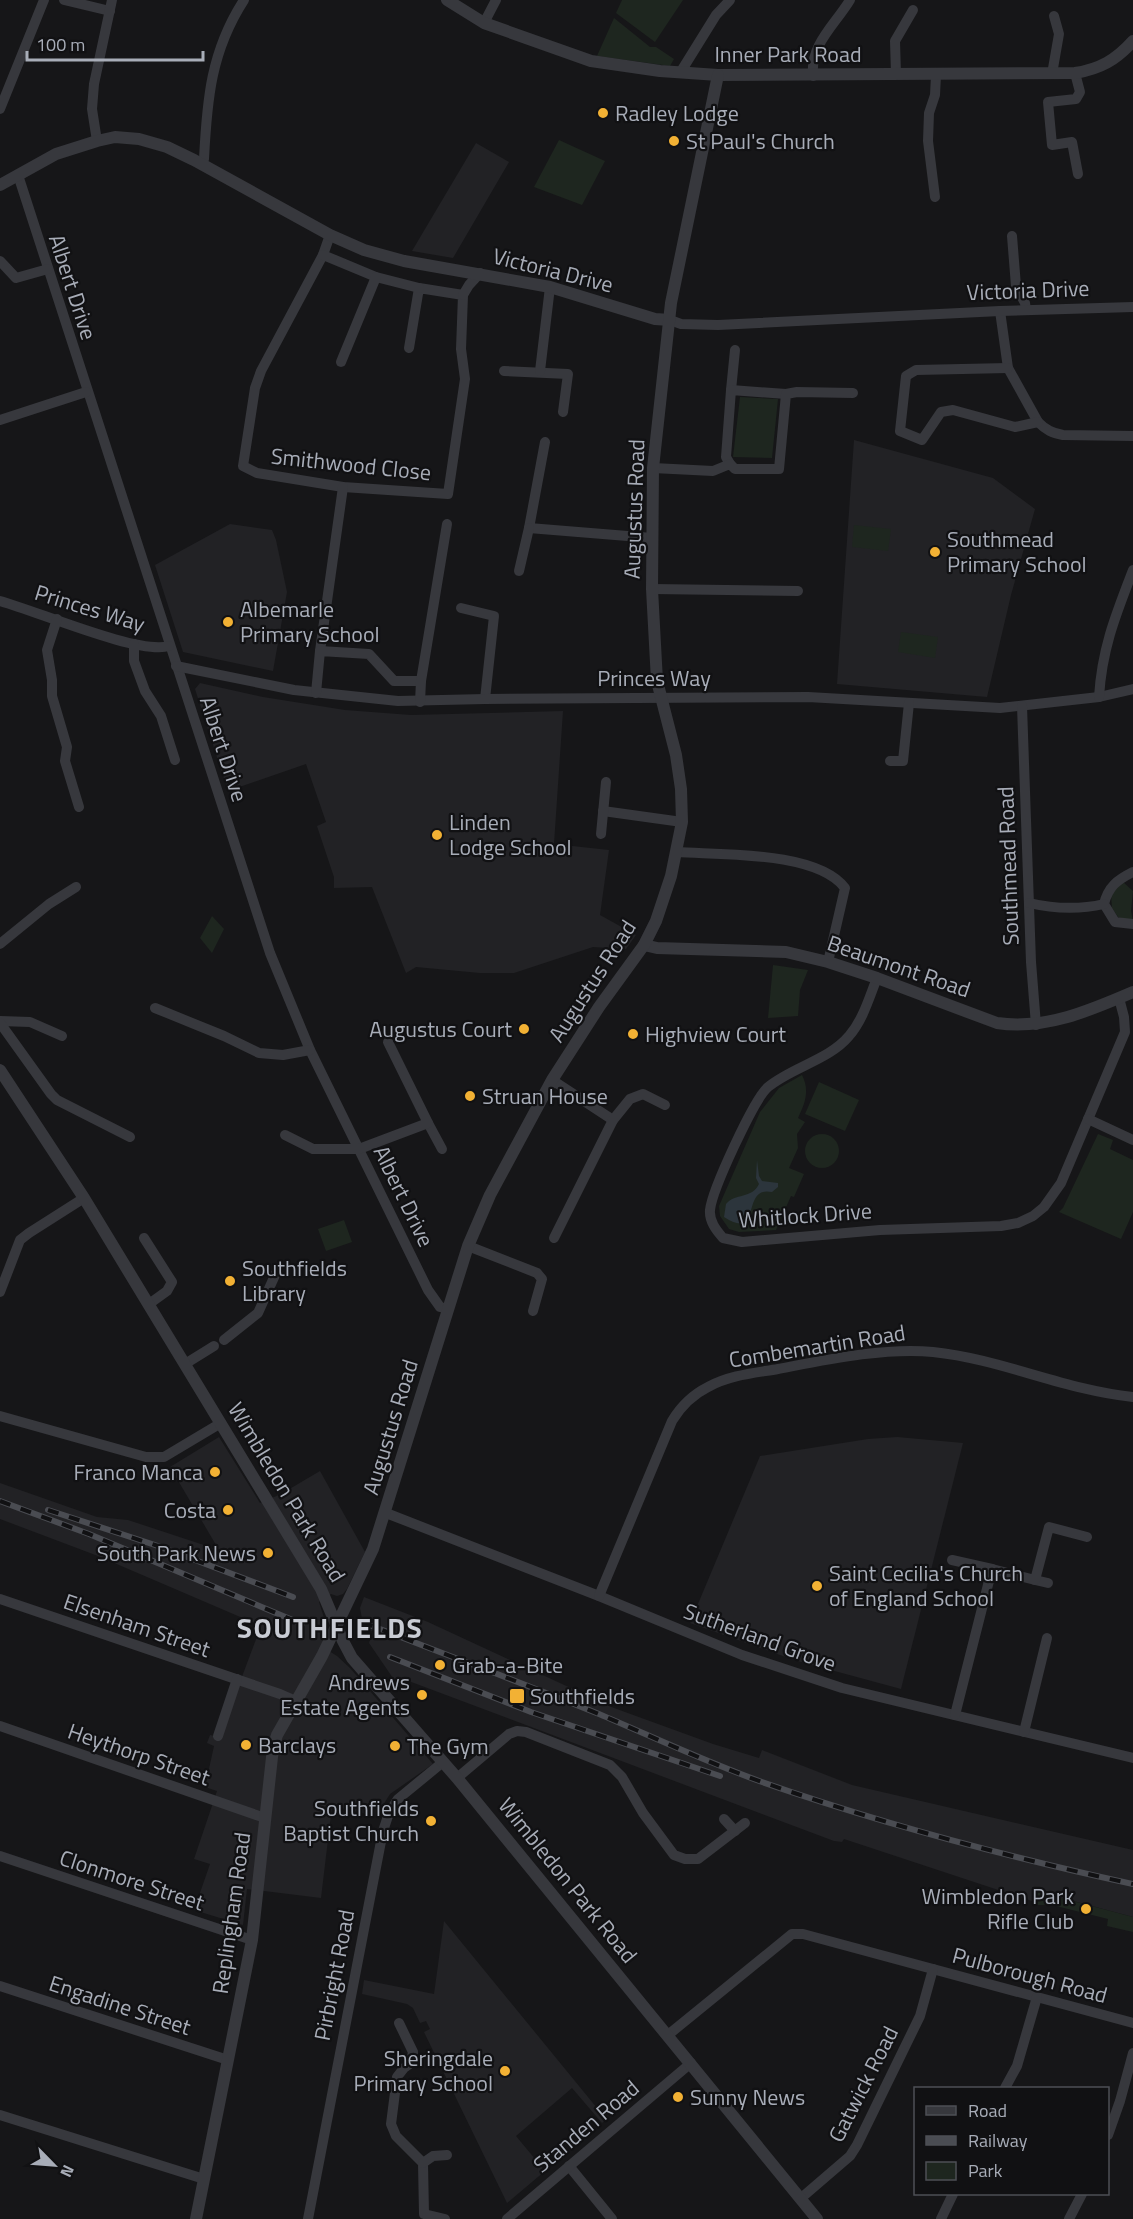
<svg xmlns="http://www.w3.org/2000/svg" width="1133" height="2219" font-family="'Titillium Web',sans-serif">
	<rect width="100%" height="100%" fill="#161618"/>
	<g fill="#222225">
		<path d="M476,143L509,162L453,258L412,251Z"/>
		<path d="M854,440L993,478L1035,509L1011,595L987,697L837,684Z"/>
		<path d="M230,524L272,530L276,540L287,592L273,671L183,652L155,565Z"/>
		<path d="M200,683L263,697L345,710L411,715L563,711L554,844L609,850L600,915L636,935L626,949L593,947L514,973H480L416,967L406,973L372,887L334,888V877L317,826L326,822L306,764L228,791L195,689Z"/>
		<path d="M219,1437L260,1503L281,1494L320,1471L365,1552L347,1589L343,1594L337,1596L331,1594L319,1602L325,1621V1634L321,1646L337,1656L350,1668L433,1764L390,1794L376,1816L332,1806L321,1898L247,1889L243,1925L194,1910L210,1864L194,1859L217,1791L205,1787L214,1746L207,1743L210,1735L215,1736L237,1690L261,1626L98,1556L0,1519V1483L97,1517L128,1520L219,1550L170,1467Z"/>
		<path d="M897,1437L963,1443L901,1689L794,1660L690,1623L760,1456L868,1439Z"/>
		<path d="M364,1597L428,1622L614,1708L713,1744L759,1758L762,1750L852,1785L1133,1850V1917L1036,1891L1032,1901L844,1839L842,1842L834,1841L406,1680L399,1687L369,1643L373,1631L364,1629L360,1608Z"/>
		<path d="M444,1921L606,2119L602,2123L572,2088L516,2136L545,2171L507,2203L424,2032L430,2029L426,2021L420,2023L413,2008L407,2004L362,1994L364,1980L434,1994Z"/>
	</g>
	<g fill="#1e261f">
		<path d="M622,0H683L655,42L616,13Z"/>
		<path d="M614,18L650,47H656L674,59L670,66L597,56Z"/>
		<path d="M559,140L605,161L582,205L534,187Z"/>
		<path d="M740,397L778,399L772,458L733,457Z"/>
		<path d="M854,525L891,529L888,551L852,547Z"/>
		<path d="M901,632L938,637L935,658L898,652Z"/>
		<path d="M1123,882L1133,891L1131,911L1133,921L1118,917L1112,908L1111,895Z"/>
		<path d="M212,916L224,929L212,953L200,938Z"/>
		<path d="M773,965L808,970L800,990L798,1016L768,1018Z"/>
		<path d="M802,1075C810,1091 805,1103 798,1118L805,1122L797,1134L798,1148L789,1168L804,1174L794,1197L791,1196L776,1230L739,1232L729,1229L720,1216L719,1206L760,1112L779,1088Z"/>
		<path d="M819,1082L859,1100L845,1131L805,1114Z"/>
		<circle cx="822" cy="1151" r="17"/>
		<path d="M1098,1134L1113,1140L1110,1149L1133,1160V1212L1121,1239L1059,1212L1063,1208Z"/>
		<path d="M344,1220L352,1242L326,1251L318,1229Z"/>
		<path d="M1035,1891L1133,1917V1932L1107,1926L1108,1919L1052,1905H1034L1032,1901Z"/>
	</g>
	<path fill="#2c353c" d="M757,1160L759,1176L762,1181L778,1183V1187L772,1192C740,1185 763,1242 724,1217L726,1204C735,1193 752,1199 759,1184L756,1178Z"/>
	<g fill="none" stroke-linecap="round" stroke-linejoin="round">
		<g stroke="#37383d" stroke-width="10">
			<path d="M64,0L110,11"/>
			<path d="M484,23L496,0"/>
			<path d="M680,73L716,15L730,0"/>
			<path d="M1075,73L1080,92L1076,99L1048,102L1052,145L1072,142L1078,174"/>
			<path d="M896,74L895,41L913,10"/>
			<path d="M1052,74L1059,34L1054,16"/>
			<path d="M813,76C810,44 835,25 850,0"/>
			<path d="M0,109L44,0"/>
			<path d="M97,141L92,109L94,84L112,0"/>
			<path d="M202,164L204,159C207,99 211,51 244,0"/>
			<path d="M18,175L270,953L310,1050L428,1290L440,1307L448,1309"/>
			<path d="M935,197L928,141L929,113L935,95L936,75"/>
			<path d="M330,235L323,255L261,371L255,388L243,466L257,473L343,487L448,494L465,379L461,349L463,295L419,288L409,348"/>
			<path d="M1012,236L1016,286L1025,303L1026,310"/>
			<path d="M323,255L376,277L419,288"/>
			<path d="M0,261L16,278L48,269"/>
			<path d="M463,295L469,285L480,273"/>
			<path d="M1000,311L1008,368L1038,422C1046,430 1052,433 1063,435L1133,436"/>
			<path d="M670,320L681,324L718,325L1000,311L1133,307"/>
			<path d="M341,362L376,277"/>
			<path d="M1008,368L916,370L906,376L900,431L922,440L941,412L953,410L1015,427L1038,422"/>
			<path d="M504,371L568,374L563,412"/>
			<path d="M540,371L550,287"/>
			<path d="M731,390L735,350"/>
			<path d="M0,420L86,392"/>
			<path d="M545,442L529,528L652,538"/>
			<path d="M730,464L726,457L731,390L786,394"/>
			<path d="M653,468L713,471L730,464L735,469H779L786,394L797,392L853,393"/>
			<path d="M519,571L529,528"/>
			<path d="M652,589L798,591"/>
			<path d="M0,601C37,611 138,655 169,646"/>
			<path d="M461,608L494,616L485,699"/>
			<path d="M57,619L47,650L52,680V696L67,747L65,761L79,807"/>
			<path d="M134,644V661L145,691L161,716L175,760"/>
			<path d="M320,651L343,487"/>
			<path d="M176,666L294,690L398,701L485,699L808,697L1000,708L1099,697L1133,689"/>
			<path d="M316,693L320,651L369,654L394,681H421"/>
			<path d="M1099,697C1102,648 1116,614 1133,570"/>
			<path d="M420,702L421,681L447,524"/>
			<path d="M1022,706L1031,962L1036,1025"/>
			<path d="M890,761H903L909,703"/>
			<path d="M603,811L682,822"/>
			<path d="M601,834L606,782"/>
			<path d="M677,852C721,855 817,851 845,888L828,962"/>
			<path d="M1133,872C1117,880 1108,887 1104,904L1115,922L1133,924"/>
			<path d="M1029,903C1055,909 1078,910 1104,904"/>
			<path d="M0,944L49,904L76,887"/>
			<path d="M877,978C869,998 863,1020 849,1036C829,1060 792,1067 768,1087C754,1099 712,1190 710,1210C709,1221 716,1230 723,1238L742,1242L880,1230L1001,1226L1018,1223L1033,1216L1044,1207L1061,1183L1125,1032L1124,1017L1119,998"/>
			<path d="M155,1008L224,1036L259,1053L283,1055L310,1050"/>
			<path d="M0,1021L30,1022L62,1036"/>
			<path d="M0,1023L51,1094L57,1100L130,1137"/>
			<path d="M552,1080L613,1120"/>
			<path d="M1088,1119L1133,1140"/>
			<path d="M428,1123L442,1149"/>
			<path d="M285,1135L313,1149H359L428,1123L388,1042"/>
			<path d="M144,1238L172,1282L167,1291L149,1304"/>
			<path d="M554,1238L613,1120L630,1099L643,1094L665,1105"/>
			<path d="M468,1246L537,1273L542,1279L533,1311"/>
			<path d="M0,1292L20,1240L29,1233L84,1198"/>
			<path d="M224,1340L258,1313L276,1273"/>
			<path d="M185,1364L214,1346"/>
			<path d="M0,1416L146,1457H164L221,1423"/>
			<path d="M386,1513L599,1596L742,1655L842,1688L1133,1758"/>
			<path d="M952,1560L992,1569"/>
			<path d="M1035,1580L1048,1583"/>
			<path d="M599,1596L672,1421C681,1406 692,1395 708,1387C730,1375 755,1373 778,1369C825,1360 886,1347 933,1352C1001,1359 1064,1390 1133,1397"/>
			<path d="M0,1599L280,1694L296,1701"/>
			<path d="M955,1715L992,1569L1035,1580L1049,1527L1087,1537"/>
			<path d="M0,1726L265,1818"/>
			<path d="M1024,1732L1047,1638"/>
			<path d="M218,1736L237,1679"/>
			<path d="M457,1778L509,1734L517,1731L526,1732L610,1765L622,1777L643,1813L674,1855L685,1859H698L745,1823"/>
			<path d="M724,1819L735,1831"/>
			<path d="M0,1856L252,1940"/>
			<path d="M0,1986L228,2060"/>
			<path d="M399,2023L413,2052L411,2063L404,2068L397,2077L391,2124L396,2136L423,2163L424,2214L445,2219"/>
			<path d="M668,2035L792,1934H803L1133,2023"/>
			<path d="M1005,2088L1017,2066L1037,1997"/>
			<path d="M0,2115L204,2179"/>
			<path d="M1108,2135L1120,2101L1133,2053"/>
			<path d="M423,2163L433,2156L447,2155"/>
			<path d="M569,2166L612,2219"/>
			<path d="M800,2199L850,2156L857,2145L920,2016L933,1969"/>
			<path d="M308,2219L383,1831L389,1813L398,1799L443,1762"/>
			<path d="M507,2219L691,2063"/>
			<path d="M941,2219L953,2194"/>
			<path d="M1069,2219L1082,2194"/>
		</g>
		<g stroke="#37383d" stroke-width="12">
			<path d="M447,0L484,23L591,61L660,71L718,75L1075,73C1100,69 1116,60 1133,41"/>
			<path d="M0,185L56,154L97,141L115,137L139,139L167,147L194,160L330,235L364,250L404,261L550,287L655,319L670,320"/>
			<path d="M644,945L657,948L786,952L828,962L877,978L997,1023C1045,1030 1089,1011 1133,992"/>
			<path d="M0,1070L84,1198L321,1589L343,1641L352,1658L457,1778L817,2219"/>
			<path d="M196,2219L252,1940L273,1748L277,1735L322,1656L373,1549L468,1246L490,1195L552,1080L599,1007L644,945L656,921L671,876L682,822L681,789L676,755L657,681L652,589L653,468L671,303L718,75"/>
		</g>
		<defs>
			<g id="rail">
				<path d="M0,1501L89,1534L302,1624"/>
				<path d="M48,1510L158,1546L293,1597"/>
				<path d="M362,1622C441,1653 520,1682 599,1714C653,1737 706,1762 762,1782C883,1824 1008,1857 1133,1884"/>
				<path d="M390,1657L531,1712L720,1776"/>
			</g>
		</defs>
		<use href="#rail" stroke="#4a4c52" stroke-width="6"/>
		<use href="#rail" stroke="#111113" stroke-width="4" stroke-dasharray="11" stroke-linecap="butt"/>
	</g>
	<g fill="#f2b134" stroke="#111113" stroke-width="2">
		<circle cx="603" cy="113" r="6"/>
		<circle cx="674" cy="141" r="6"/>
		<circle cx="935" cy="552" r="6"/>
		<circle cx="228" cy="622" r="6"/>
		<circle cx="437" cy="835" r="6"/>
		<circle cx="524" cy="1029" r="6"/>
		<circle cx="633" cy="1034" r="6"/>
		<circle cx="470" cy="1096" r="6"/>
		<circle cx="230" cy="1281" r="6"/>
		<circle cx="215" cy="1472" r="6"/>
		<circle cx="228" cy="1510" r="6"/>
		<circle cx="268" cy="1553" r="6"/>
		<circle cx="817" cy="1586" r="6"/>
		<circle cx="440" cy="1665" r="6"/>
		<circle cx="422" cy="1695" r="6"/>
		<rect x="509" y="1688" width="16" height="16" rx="3"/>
		<circle cx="246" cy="1745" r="6"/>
		<circle cx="395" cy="1746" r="6"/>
		<circle cx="431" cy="1821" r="6"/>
		<circle cx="1086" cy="1909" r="6"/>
		<circle cx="505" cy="2071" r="6"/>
		<circle cx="678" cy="2097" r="6"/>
	</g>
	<g text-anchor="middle" stroke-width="4.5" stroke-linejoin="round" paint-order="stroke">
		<g font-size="22" fill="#a8adb8" stroke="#111113">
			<text x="788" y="62">Inner Park Road</text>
			<text transform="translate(553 270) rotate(14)" y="8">Victoria Drive</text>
			<text transform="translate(73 287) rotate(72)" y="8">Albert Drive</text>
			<text transform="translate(1028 290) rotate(-2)" y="8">Victoria Drive</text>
			<text transform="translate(351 464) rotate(6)" y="8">Smithwood Close</text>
			<text transform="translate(634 509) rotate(-88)" y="8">Augustus Road</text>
			<text transform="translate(90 608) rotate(17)" y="8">Princes Way</text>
			<text x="654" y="686">Princes Way</text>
			<text transform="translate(224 749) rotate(72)" y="8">Albert Drive</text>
			<text transform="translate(1008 866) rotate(-92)" y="8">Southmead Road</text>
			<text transform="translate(899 966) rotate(19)" y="8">Beaumont Road</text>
			<text transform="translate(592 981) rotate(-57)" y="8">Augustus Road</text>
			<text transform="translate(404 1196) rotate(64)" y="8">Albert Drive</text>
			<text transform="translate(805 1215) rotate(-4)" y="8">Whitlock Drive</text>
			<text transform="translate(817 1346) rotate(-9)" y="8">Combemartin Road</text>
			<text transform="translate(390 1427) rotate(-73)" y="8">Augustus Road</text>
			<text transform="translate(287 1492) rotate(59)" y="8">Wimbledon Park Road</text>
			<text transform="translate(137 1625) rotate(19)" y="8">Elsenham Street</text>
			<text transform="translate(760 1637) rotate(20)" y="8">Sutherland Grove</text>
			<text transform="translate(139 1754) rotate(19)" y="8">Heythorp Street</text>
			<text transform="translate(132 1880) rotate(18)" y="8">Clonmore Street</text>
			<text transform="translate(568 1880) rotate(51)" y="8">Wimbledon Park Road</text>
			<text transform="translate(231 1913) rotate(-82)" y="8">Replingham Road</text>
			<text transform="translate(334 1975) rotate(-79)" y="8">Pirbright Road</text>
			<text transform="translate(1030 1975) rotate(15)" y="8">Pulborough Road</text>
			<text transform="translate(120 2005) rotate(18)" y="8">Engadine Street</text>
			<text transform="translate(863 2084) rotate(-63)" y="8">Gatwick Road</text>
			<text transform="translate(586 2126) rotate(-40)" y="8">Standen Road</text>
		</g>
		<g font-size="22" fill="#a8adb8" stroke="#111113" text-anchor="start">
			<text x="615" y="121">Radley Lodge</text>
			<text x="686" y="149">St Paul's Church</text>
			<text x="947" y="547">Southmead<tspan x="947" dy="25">Primary School</tspan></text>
			<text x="240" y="617">Albemarle<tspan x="240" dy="25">Primary School</tspan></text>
			<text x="449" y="830">Linden<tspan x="449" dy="25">Lodge School</tspan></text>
			<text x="512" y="1037" text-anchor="end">Augustus Court</text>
			<text x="645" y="1042">Highview Court</text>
			<text x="482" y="1104">Struan House</text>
			<text x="242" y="1276">Southfields<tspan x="242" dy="25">Library</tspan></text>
			<text x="203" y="1480" text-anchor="end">Franco Manca</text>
			<text x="216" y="1518" text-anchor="end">Costa</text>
			<text x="256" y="1561" text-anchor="end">South Park News</text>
			<text x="829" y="1581">Saint Cecilia's Church<tspan x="829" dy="25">of England School</tspan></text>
			<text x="452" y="1673">Grab-a-Bite</text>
			<text x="410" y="1690" text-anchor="end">Andrews<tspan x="410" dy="25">Estate Agents</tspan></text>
			<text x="530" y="1704">Southfields</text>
			<text x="258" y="1753">Barclays</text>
			<text x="407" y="1754">The Gym</text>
			<text x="419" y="1816" text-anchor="end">Southfields<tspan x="419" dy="25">Baptist Church</tspan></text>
			<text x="1074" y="1904" text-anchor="end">Wimbledon Park<tspan x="1074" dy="25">Rifle Club</tspan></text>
			<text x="493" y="2066" text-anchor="end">Sheringdale<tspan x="493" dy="25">Primary School</tspan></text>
			<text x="690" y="2105">Sunny News</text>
		</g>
		<g font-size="28" font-weight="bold" letter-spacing="1.5" fill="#c9ccd4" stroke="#111113">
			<text x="330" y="1638">SOUTHFIELDS</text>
		</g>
	</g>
	<rect x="914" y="2087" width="195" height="108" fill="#111113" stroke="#4d4f55" stroke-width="1.5"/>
	<rect x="926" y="2106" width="30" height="9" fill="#37383d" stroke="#4d4f55" stroke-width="1.5"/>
	<text x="968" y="2117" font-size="18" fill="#a8adb8">Road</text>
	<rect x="926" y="2136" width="30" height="9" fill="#4a4c52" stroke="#4d4f55" stroke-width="1.5"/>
	<text x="968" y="2147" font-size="18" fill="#a8adb8">Railway</text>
	<rect x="926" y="2162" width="30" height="18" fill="#1e261f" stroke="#4d4f55" stroke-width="1.5"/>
	<text x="968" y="2177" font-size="18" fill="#a8adb8">Park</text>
	<g transform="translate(54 2165) rotate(115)" stroke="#111113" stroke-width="4.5" paint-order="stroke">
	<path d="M0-4.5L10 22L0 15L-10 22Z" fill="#a8adb8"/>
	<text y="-9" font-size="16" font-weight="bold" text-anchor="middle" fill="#a8adb8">N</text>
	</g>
	<path d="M27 51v9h176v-9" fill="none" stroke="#a8adb8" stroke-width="3"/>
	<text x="36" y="51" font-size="18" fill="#a8adb8" stroke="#111113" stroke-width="4.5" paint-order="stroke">100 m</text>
</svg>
